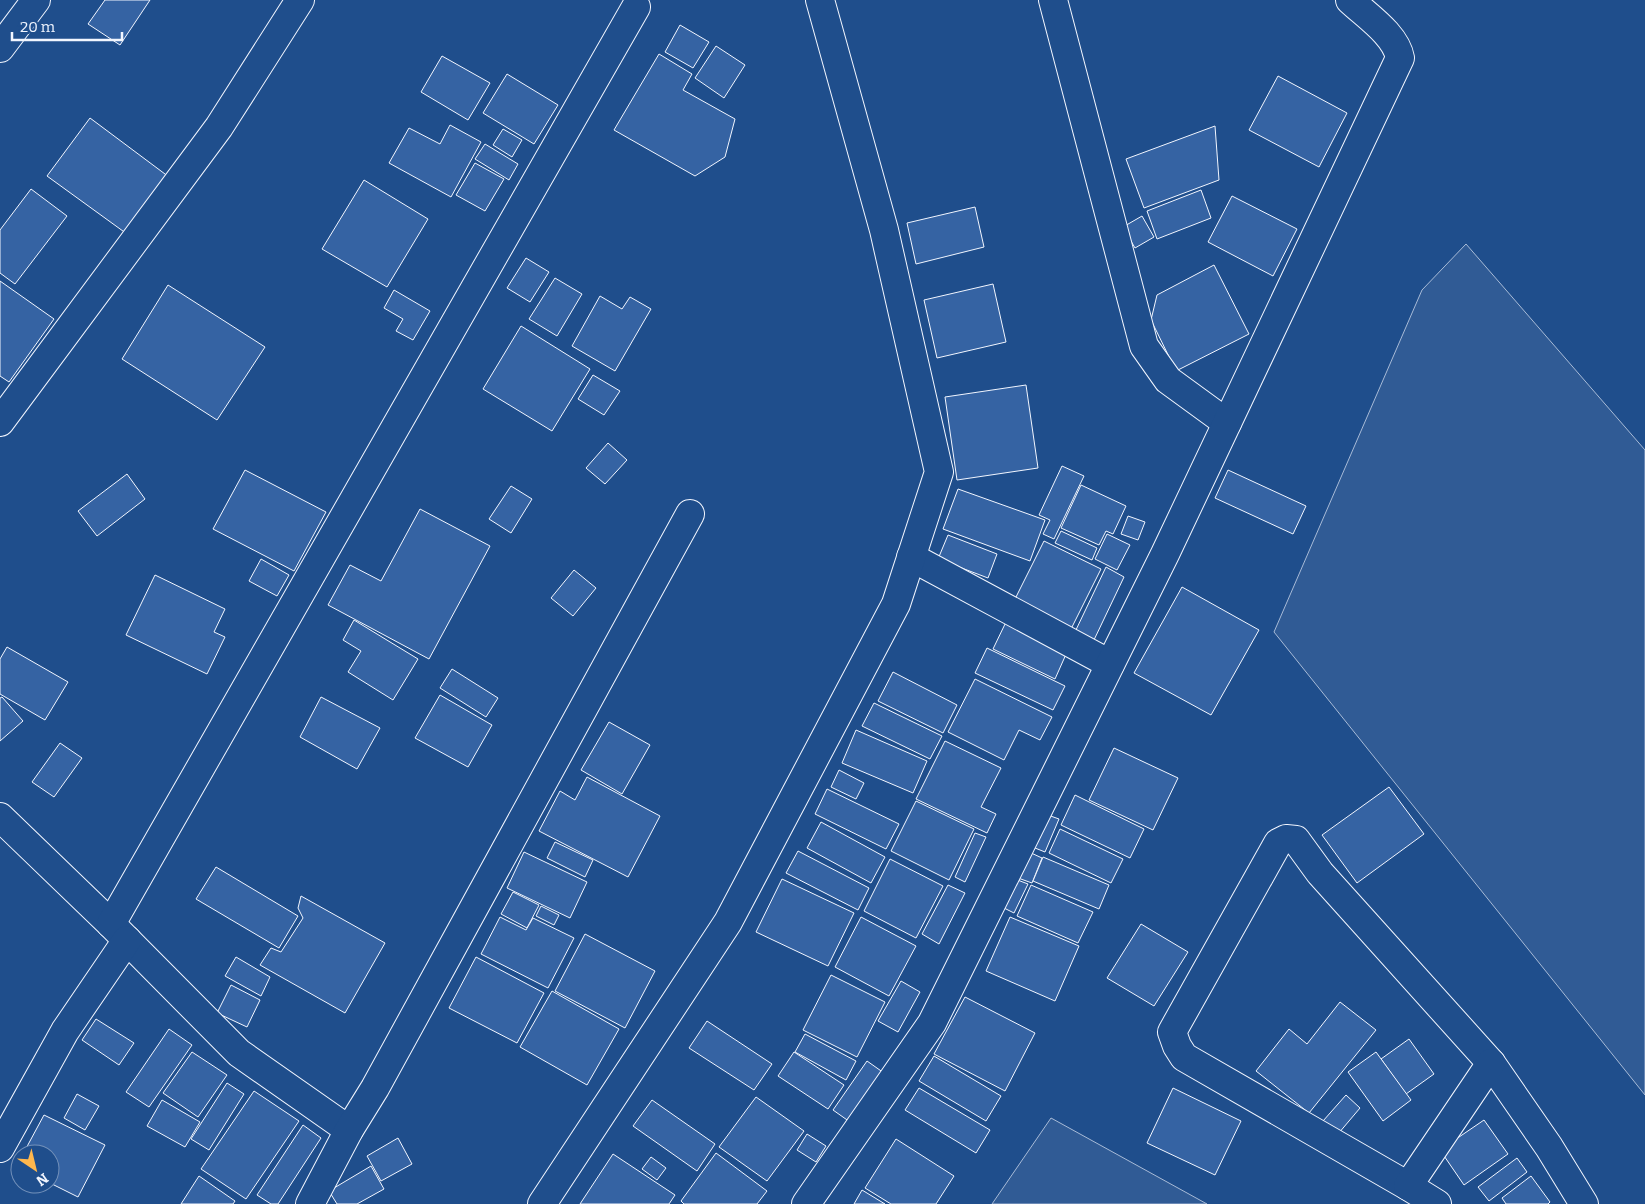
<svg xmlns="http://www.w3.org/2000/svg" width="1645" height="1204" font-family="Bitter,serif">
	<rect width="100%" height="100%" fill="#1f4e8c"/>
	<g fill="#305b95" stroke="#a8bbd7">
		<path d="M1466,244L1645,450V1095L1274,632L1422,290Z"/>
		<path d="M1051,1118L1207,1204H992Z"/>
	</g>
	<g fill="#3563a3" stroke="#f2f6ff">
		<path d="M105,0H150L120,45L88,24Z"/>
		<path d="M680,25L709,42L693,68L665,52Z"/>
		<path d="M716,46L745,65L724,98L695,78Z"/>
		<path d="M659,54L692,74L683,90L735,119L725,157L695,176L614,130Z"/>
		<path d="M442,56L490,83L468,120L421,92Z"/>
		<path d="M507,74L558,105L534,144L483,113Z"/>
		<path d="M1278,76L1347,113L1319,167L1249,130Z"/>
		<path d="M90,118L169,177L127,234L47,176Z"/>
		<path d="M450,125L481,142L451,197L389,163L409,128L440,144Z"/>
		<path d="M1215,126L1219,180L1144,208L1126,159Z"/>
		<path d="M503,129L522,140L512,157L493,145Z"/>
		<path d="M485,144L518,164L509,180L475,159Z"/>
		<path d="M475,163L504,179L485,211L456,195Z"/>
		<path d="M364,180L428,219L387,287L322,249Z"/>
		<path d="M31,189L67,216L15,284L0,273V230Z"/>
		<path d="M1201,190L1211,218L1157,239L1147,211Z"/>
		<path d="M1232,196L1297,229L1273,276L1208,242Z"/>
		<path d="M975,207L984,247L916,264L907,223Z"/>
		<path d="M1142,216L1154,237L1135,248L1123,227Z"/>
		<path d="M526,258L549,272L530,302L507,288Z"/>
		<path d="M1214,265L1249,334L1176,371L1151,320L1157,295Z"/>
		<path d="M555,278L582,294L557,336L529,319Z"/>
		<path d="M0,281L54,319L9,382L0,376Z"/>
		<path d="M993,284L1006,342L937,358L924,300Z"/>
		<path d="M168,285L265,347L217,420L122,359Z"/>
		<path d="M394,290L430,311L413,340L396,331L403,319L384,308Z"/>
		<path d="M600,296L622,309L630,297L651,309L615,371L572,346Z"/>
		<path d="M521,326L590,369L552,431L483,389Z"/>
		<path d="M593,375L620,391L604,415L578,399Z"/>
		<path d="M1026,385L1038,468L957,480L945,397Z"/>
		<path d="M608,443L627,460L605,484L586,468Z"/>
		<path d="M1062,466L1084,476L1054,539L1043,534L1050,520L1039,515Z"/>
		<path d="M245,470L326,512L294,571L213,529Z"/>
		<path d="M1228,470L1306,506L1293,534L1215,498Z"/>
		<path d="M127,474L145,499L97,536L78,511Z"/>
		<path d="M1081,485L1126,506L1113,534L1106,531L1099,545L1061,528Z"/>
		<path d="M511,486L532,499L511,533L489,519Z"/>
		<path d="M958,489L1045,520L1030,561L943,529Z"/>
		<path d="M420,509L490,546L429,659L328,605L350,565L381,581Z"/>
		<path d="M1128,516L1145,522L1138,540L1121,534Z"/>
		<path d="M1061,531L1097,548L1092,560L1055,543Z"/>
		<path d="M1107,534L1130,545L1117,570L1095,559Z"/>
		<path d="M948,535L997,554L988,578L938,559Z"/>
		<path d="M1044,541L1101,569L1071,629L1014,601Z"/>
		<path d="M261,559L289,575L277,596L249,581Z"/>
		<path d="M1106,567L1124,577L1093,642L1074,634Z"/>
		<path d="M574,570L596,588L573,616L551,598Z"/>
		<path d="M155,575L225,609L214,632L225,637L207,674L126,635Z"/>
		<path d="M1182,587L1259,630L1211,715L1134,673Z"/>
		<path d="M354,620L418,659L393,700L348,672L361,651L343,640Z"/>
		<path d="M1006,622L1067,652L1055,679L993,649Z"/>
		<path d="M7,647L68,682L45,720L0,694V659Z"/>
		<path d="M987,648L1065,686L1053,710L975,673Z"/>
		<path d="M452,669L498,698L486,717L440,688Z"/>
		<path d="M893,672L957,705L943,733L878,701Z"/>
		<path d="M975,679L1052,717L1040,740L1019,730L1004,760L948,732Z"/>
		<path d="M440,695L492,725L468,767L415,738Z"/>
		<path d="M2,697L23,721L0,741V698Z"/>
		<path d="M321,697L380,728L357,769L300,737Z"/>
		<path d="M874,703L942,736L930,759L862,726Z"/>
		<path d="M609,722L650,745L622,794L581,770Z"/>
		<path d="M856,730L927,761L913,793L842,763Z"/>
		<path d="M945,741L1001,768L981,807L996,814L987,833L916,799Z"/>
		<path d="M60,743L82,758L54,797L32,782Z"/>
		<path d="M1114,748L1178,778L1153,830L1089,800Z"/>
		<path d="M839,770L864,783L856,799L831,787Z"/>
		<path d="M587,777L660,816L628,877L539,831L560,791L575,800Z"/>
		<path d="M1389,787L1424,834L1357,883L1322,835Z"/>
		<path d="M827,789L899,824L886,849L815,814Z"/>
		<path d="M1075,795L1144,829L1130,858L1061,825Z"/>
		<path d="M916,801L974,829L949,880L891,851Z"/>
		<path d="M1045,814L1059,819L1045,852L1030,846Z"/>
		<path d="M821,822L885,857L871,883L807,848Z"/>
		<path d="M1060,829L1123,859L1111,883L1049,853Z"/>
		<path d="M975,833L986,837L965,882L955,877Z"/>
		<path d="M555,842L593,860L585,877L547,858Z"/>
		<path d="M798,851L869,888L858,910L786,873Z"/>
		<path d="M524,852L587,882L570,918L507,888Z"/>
		<path d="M1029,852L1042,858L1032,883L1018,878Z"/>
		<path d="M1043,857L1109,885L1099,909L1033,881Z"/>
		<path d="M890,859L943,886L916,938L864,911Z"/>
		<path d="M216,867L298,916L279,948L196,899Z"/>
		<path d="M782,879L854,913L828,966L756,932Z"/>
		<path d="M1015,879L1028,884L1014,913L1002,907Z"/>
		<path d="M948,885L965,893L939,944L922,934Z"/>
		<path d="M1031,885L1093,912L1078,943L1017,916Z"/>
		<path d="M513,892L539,905L527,928L501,914Z"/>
		<path d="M301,896L385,943L345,1013L260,965L271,948L281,952L303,918L298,908Z"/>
		<path d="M541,906L559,915L554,925L536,916Z"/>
		<path d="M500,917L526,930L533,918L574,938L548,988L481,954Z"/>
		<path d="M861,917L916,946L889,996L835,967Z"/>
		<path d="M1010,917L1079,946L1055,1001L986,971Z"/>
		<path d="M1141,924L1188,952L1154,1006L1107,978Z"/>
		<path d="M585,934L655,971L625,1028L555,991Z"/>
		<path d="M236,957L270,977L261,996L225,976Z"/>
		<path d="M476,957L544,993L517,1043L449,1008Z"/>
		<path d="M831,975L885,1002L857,1057L803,1030Z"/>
		<path d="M901,981L920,992L898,1032L878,1021Z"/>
		<path d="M231,985L260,1000L247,1027L217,1013Z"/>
		<path d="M552,991L619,1029L587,1085L520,1047Z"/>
		<path d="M965,997L1035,1033L1005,1091L934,1054Z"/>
		<path d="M1340,1002L1376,1030L1309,1113L1256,1071L1289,1029L1307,1044Z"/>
		<path d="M96,1019L134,1043L119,1065L82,1040Z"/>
		<path d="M707,1021L772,1064L754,1090L689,1048Z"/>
		<path d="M169,1029L192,1045L149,1107L126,1092Z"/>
		<path d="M805,1034L856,1061L846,1080L795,1052Z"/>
		<path d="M1409,1039L1434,1074L1406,1094L1381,1059Z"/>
		<path d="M192,1052L227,1075L198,1117L163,1093Z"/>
		<path d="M794,1052L844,1085L828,1109L778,1076Z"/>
		<path d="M1376,1052L1411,1100L1383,1121L1348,1072Z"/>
		<path d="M934,1056L1001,1096L986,1121L919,1081Z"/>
		<path d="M867,1061L884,1073L850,1122L833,1110Z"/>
		<path d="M227,1083L244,1094L209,1150L191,1139Z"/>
		<path d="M919,1088L990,1130L976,1153L905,1110Z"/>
		<path d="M1173,1088L1241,1121L1215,1175L1147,1143Z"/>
		<path d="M254,1091L299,1121L246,1199L201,1169Z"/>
		<path d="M77,1094L99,1106L85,1130L64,1118Z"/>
		<path d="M1346,1095L1360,1108L1338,1134L1323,1121Z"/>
		<path d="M756,1097L804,1131L767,1181L719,1147Z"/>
		<path d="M162,1100L200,1122L185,1147L147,1126Z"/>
		<path d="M652,1100L715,1144L697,1171L633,1126Z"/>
		<path d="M44,1115L105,1145L78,1197L50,1183V1154H23Z"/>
		<path d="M1484,1120L1508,1154L1464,1185L1440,1150Z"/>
		<path d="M303,1125L321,1138L278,1204H271L257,1195Z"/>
		<path d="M807,1134L826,1146L816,1162L797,1150Z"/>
		<path d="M398,1138L412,1164L381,1181L367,1156Z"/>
		<path d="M896,1139L954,1176L936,1204H891L865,1188Z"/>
		<path d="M716,1153L767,1191L757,1204H684L681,1201Z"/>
		<path d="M613,1154L675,1195L669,1204H580Z"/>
		<path d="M651,1157L666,1168L657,1180L642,1169Z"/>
		<path d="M1517,1158L1527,1172L1489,1201L1478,1187Z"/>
		<path d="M371,1166L384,1189L357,1204H337L329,1191Z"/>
		<path d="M199,1176L235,1201L233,1204H181Z"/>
		<path d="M1531,1176L1550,1202L1548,1204H1506L1502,1198Z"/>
		<path d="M862,1190L885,1204H854Z"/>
	</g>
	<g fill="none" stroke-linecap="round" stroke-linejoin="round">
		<defs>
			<g id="street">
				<path d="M1053,0L1144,346L1168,380L1227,423"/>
				<path d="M0,48L36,0"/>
				<path d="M0,422L219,127L300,0"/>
				<path d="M911,557L1110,664"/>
				<path d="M0,817L111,924L239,1053L349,1130"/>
				<path d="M111,924L636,7"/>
				<path d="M0,1148L65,1031L127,940"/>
				<path d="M1408,1186L1184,1057L1177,1046L1172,1032L1278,843L1286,839L1296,840L1320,873L1491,1063L1549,1147L1584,1204"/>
				<path d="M310,1204L349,1130L375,1088L690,514"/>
				<path d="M542,1204L728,922L896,604L939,472L884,230L820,0"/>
				<path d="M806,1204L932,1023L1165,554L1400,58C1396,35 1367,16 1350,0"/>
				<path d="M1437,1204L1408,1186L1491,1063"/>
			</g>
		</defs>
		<use href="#street" stroke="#f2f6ff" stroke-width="30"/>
		<use href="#street" stroke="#1f4e8c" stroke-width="28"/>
	</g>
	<g transform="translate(35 1169) rotate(145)"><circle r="24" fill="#1f4e8c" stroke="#7391ba"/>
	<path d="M0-4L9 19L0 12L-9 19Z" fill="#ffb74d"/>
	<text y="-8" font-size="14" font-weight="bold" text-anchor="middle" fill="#f2f6ff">N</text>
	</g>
	<path d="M12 32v8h110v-8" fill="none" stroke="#f2f6ff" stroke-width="2.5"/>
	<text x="20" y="32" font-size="15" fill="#f2f6ff" stroke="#1f4e8c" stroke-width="4" paint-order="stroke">20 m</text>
</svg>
